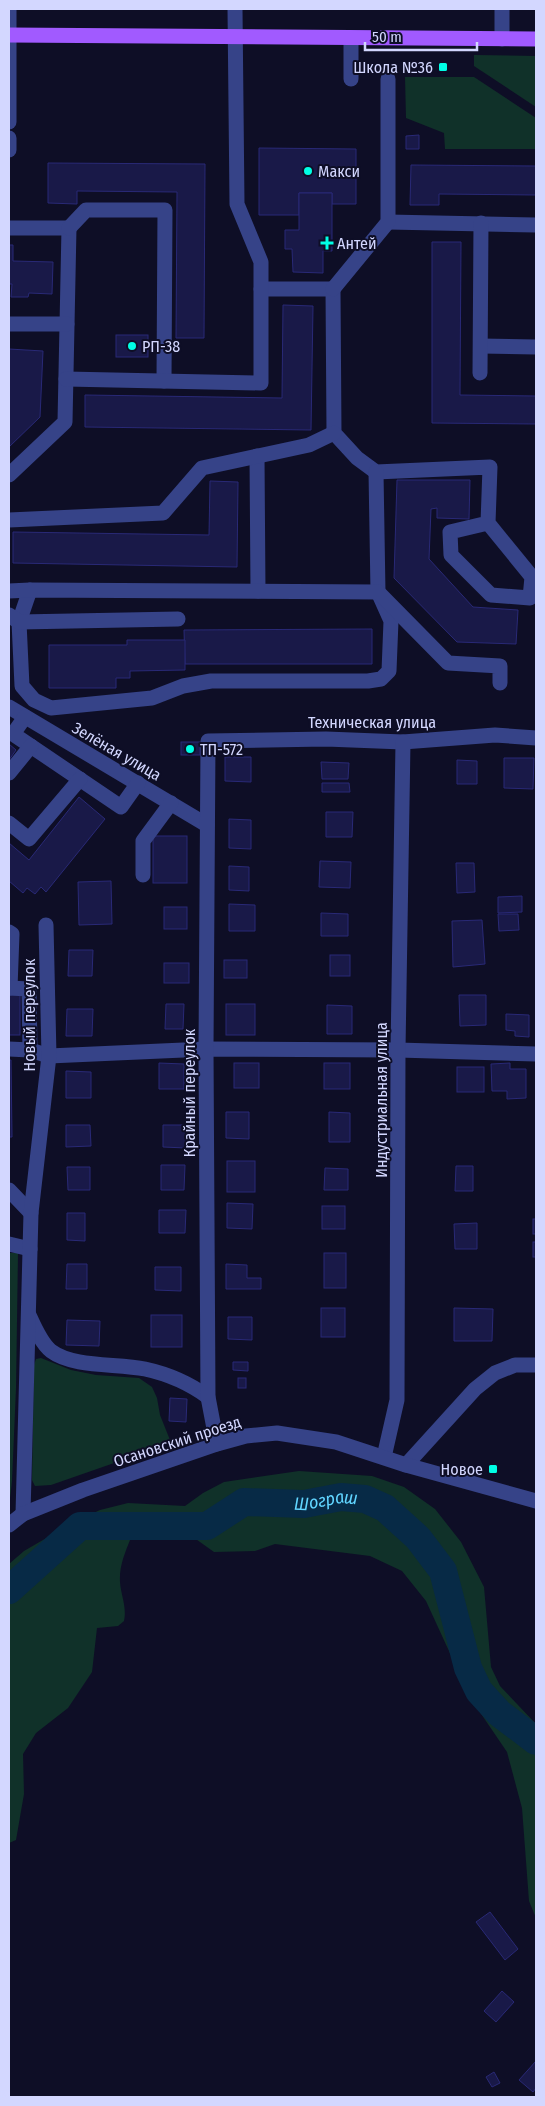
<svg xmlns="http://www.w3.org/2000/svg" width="545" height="2106" font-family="'Fira Sans Condensed',sans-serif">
	<rect width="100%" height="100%" fill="#0e0e26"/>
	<g fill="#103129">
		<path d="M474,55L536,56V107L474,66Z"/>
		<path d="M405,77H474L536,118V149H445L444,133L406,118Z"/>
		<path d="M9,1253H18L16,1388L12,1481L9,1507Z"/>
		<path d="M41,1358L71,1370L96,1375L139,1378L152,1387L157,1398L160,1415L170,1440L163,1446L51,1485L35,1486L32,1480L34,1365L36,1359Z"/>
		<path d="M299,1471L372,1476L404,1487L435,1509L461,1542L484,1587L491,1667L500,1686L536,1724V1918L529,1901L522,1808L507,1752L471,1699L426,1601L402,1571L370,1556L275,1544L255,1551L214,1552L186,1532L150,1533L130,1540C125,1553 119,1566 120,1582C121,1596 127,1607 124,1621L118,1626L97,1628L92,1672L68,1708L36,1733L23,1754L24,1794L16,1840L9,1843V1564L24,1551L74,1522L100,1510L128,1503L185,1506L203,1493L224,1482Z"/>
	</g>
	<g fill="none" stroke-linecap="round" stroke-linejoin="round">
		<path stroke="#072a46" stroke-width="28" id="s1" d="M9,1590L80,1526H207L244,1502L304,1504L341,1497L365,1499L385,1508L418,1538L443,1571L468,1668L479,1691L499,1713L536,1741"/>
	</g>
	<g fill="#191948" stroke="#292976">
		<path d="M419,135V149H406V136Z"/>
		<path d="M259,148L356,149V204H332V193H299V215H259Z"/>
		<path d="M48,163L205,164L204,338H176L177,192L77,191V204L48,203Z"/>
		<path d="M411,165L536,166V195L439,194V205H410Z"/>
		<path d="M299,193H332V251H323V273L293,272L292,249H285V230H299Z"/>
		<path d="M432,242H461L460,395L536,396V424L432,423Z"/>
		<path d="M9,245H13V261L53,262L52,294L29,293L28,297H11L12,284H9Z"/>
		<path d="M283,305L313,306L311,430L85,427V395L282,398Z"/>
		<rect x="116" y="335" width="32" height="22"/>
		<path d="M9,349L43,351L40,417L9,447Z"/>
		<path d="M397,480H470L469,519L437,518V508L431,509L429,559L473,607L518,610L516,644L457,642L394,578Z"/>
		<path d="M210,481L238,482L237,567L13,563V532L209,535Z"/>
		<path d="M372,629V664H185L184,630Z"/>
		<path d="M127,640H185V670L130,671V678H116V688H49V645H127Z"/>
		<rect x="181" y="742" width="19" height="13"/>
		<path d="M9,744L16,750L9,760Z"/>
		<path d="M225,757H251V782L225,781Z"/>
		<path d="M504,758H534L533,789L504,788Z"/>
		<path d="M457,760L477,761V784H457Z"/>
		<path d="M321,762L349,763L348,779H322Z"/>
		<path d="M322,783H349L350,792H322Z"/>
		<path d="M79,797L105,819L46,892L41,887L35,894L27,888L23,893L9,881V843L29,860Z"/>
		<path d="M326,812H353L352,837H326Z"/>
		<path d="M229,819L251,820V849L229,848Z"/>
		<rect x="153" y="836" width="34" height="47"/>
		<path d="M320,861L351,862L350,888L319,887Z"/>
		<path d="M456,863H474L475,892L457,893Z"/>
		<path d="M229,866L249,867V891L229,890Z"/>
		<path d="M111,881L112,924L79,925L78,882Z"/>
		<path d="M522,896V912L498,913V897Z"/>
		<path d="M229,904L255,905V931H229Z"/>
		<rect x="164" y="907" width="23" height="22"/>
		<path d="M321,913L348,914V936H321Z"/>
		<path d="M498,914H518L519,930L499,931Z"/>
		<path d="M482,920L485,964L453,967L452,921Z"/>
		<path d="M69,950H93L92,976H68Z"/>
		<rect x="330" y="955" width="20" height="21"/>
		<rect x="224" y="960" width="23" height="18"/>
		<rect x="164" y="963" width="25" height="20"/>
		<rect x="9" y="992" width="11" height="43"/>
		<path d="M459,995H486V1025L460,1026Z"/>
		<path d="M166,1004H184L183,1029H165Z"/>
		<rect x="226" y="1004" width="29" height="31"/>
		<path d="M327,1005L352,1006V1034H327Z"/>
		<path d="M67,1009H93L92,1036H66Z"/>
		<path d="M506,1014L529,1015V1037L515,1036V1031L506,1030Z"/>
		<path d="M9,1060H11L12,1137H9Z"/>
		<path d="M159,1063L184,1064V1089H159Z"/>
		<rect x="234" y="1063" width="25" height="25"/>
		<rect x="324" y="1063" width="26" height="26"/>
		<path d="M510,1063V1069H526V1098L507,1099V1091H492L491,1064Z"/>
		<rect x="457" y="1067" width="27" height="25"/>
		<path d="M66,1071L91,1072V1098H66Z"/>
		<path d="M226,1112H249V1139L226,1138Z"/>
		<path d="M329,1112L350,1113V1142H329Z"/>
		<path d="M66,1125H90L91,1146L66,1147Z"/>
		<path d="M163,1125H187L186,1148L163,1147Z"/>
		<rect x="227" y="1161" width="28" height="31"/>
		<path d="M161,1165H185L184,1190H161Z"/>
		<path d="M456,1166H473V1191H455Z"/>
		<path d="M67,1167H90V1190H68Z"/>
		<path d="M325,1168L348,1169V1190H324Z"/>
		<path d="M227,1203L253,1204L252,1229L227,1228Z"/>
		<rect x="322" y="1206" width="23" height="23"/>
		<path d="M159,1210H186L185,1233H159Z"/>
		<path d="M67,1213H85V1241L67,1240Z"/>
		<rect x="533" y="1219" width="3" height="15"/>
		<path d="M477,1223V1249H455L454,1224Z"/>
		<rect x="533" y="1242" width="3" height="15"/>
		<rect x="324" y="1253" width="22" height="35"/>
		<path d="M67,1264H87V1289H66Z"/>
		<path d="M226,1264L247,1265V1278H261V1289H226Z"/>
		<path d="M155,1267H181V1291L155,1290Z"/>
		<rect x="321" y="1308" width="24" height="29"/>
		<path d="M454,1308L493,1309L492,1341H454Z"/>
		<rect x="151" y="1315" width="31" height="32"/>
		<path d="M228,1317H252V1340L228,1339Z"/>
		<path d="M67,1320L100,1321L99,1346L66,1345Z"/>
		<path d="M233,1362H248V1371L233,1370Z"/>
		<rect x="238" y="1378" width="8" height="10"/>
		<path d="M170,1398L187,1399L186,1422L169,1421Z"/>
		<path d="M490,1912L518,1949L505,1960L476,1922Z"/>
		<path d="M502,1991L514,2002L496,2022L484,2011Z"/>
		<path d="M536,2061V2088L533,2092L519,2080Z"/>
		<path d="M494,2072L500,2083L492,2087L486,2077Z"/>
	</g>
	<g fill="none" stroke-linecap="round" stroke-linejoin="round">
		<g stroke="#364388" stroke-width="15">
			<path d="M502,9V39"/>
			<path d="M351,38V79"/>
			<path d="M9,122V9"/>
			<path d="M9,138V150"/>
			<path d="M388,222L536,225"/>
			<path d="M9,228H69L65,422L9,475"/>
			<path d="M69,228L86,210H165L164,381"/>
			<path d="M261,289H333L334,433L357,458L376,472L490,467L488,523L532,577L530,598L491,595L451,555L450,532L488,523"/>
			<path d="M333,289L388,222V79"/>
			<path d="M9,324H67"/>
			<path d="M481,346L536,347"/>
			<path d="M480,373L481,223"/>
			<path d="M66,379L261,383V262L237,204L235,9"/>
			<path d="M257,456L258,591"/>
			<path d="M9,520L163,513L202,468L309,445L334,433"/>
			<path d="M30,590L19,622L22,686L34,700L51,708L152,698L183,686L211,681H368L381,679L389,671L391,621L378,592L376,472"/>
			<path d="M9,591L30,590L378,592L448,663L500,666V683"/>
			<path d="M9,615L19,622L178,619"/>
			<path d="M9,707L207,825"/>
			<path d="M25,717L13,734L121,807L138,783"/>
			<path d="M9,773L31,746"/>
			<path d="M9,823L29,839L80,779"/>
			<path d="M143,875V841L171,803"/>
			<path d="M9,932L12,934L10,988"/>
			<path d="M9,988L29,989L30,1050"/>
			<path d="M9,1049L30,1050L49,1056L206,1049L398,1050L536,1054"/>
			<path d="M9,1190L31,1213"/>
			<path d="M9,1244L30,1249"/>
			<path d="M29,1315C34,1326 41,1343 51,1351C74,1368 117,1363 145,1369C168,1374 189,1383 208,1397"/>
			<path d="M217,1444L208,1397L206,1049L208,741L326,739L403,742L495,735L536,738"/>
			<path d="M384,1457L397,1400L398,1050L403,742"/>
			<path d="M406,1465L475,1389L495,1373L515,1365H536"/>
			<path d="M23,1514L31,1213L49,1056L46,925"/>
			<path d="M9,1525L23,1514L83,1490L217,1444L246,1436L277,1433L336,1442L406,1465L536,1501"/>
		</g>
		<path stroke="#a15aff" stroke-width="15" d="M9,35L536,39"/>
	</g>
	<g fill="#00fee5" stroke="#0e0e26" stroke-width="2">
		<rect x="438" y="62" width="10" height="10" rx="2.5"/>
		<circle cx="308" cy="171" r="5"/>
		<path d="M324.5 235.5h5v5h5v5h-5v5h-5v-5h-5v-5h5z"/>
		<circle cx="132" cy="346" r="5"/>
		<circle cx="190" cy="749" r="5"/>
		<rect x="488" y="1464" width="10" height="10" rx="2.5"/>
	</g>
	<g text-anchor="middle" stroke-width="4" stroke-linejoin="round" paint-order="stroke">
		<g font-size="16" fill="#d3d7ff" stroke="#0e0e26" text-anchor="start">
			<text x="433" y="73" text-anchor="end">Школа №36</text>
			<text x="318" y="177">Макси</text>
			<text x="337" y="249">Антей</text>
			<text x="142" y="352">РП-38</text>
			<text x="200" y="755">ТП-572</text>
			<text x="483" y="1475" text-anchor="end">Новое</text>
		</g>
		<g font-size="16" fill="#d3d7ff" stroke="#0e0e26">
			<text x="372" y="728">Техническая улица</text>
			<text transform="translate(117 751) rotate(30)" y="6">Зелёная улица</text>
			<text transform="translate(29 1015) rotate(-90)" y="6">Новый переулок</text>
			<text transform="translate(189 1093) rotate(-90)" y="6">Крайный переулок</text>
			<text transform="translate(381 1100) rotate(-90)" y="6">Индустриальная улица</text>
			<text transform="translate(177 1441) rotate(-18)" y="6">Осановский проезд</text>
		</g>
		<g font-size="18" font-style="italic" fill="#61d5ff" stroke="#0e0e26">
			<text dy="6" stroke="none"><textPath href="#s1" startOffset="349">Шограш</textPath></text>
		</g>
	</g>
	<rect width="545" height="2106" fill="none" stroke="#d3d7ff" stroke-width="20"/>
	<path d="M365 42v8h112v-8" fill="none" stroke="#d3d7ff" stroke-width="2.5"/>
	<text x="372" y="42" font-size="15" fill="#d3d7ff" stroke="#0e0e26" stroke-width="4" paint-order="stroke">50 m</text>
</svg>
